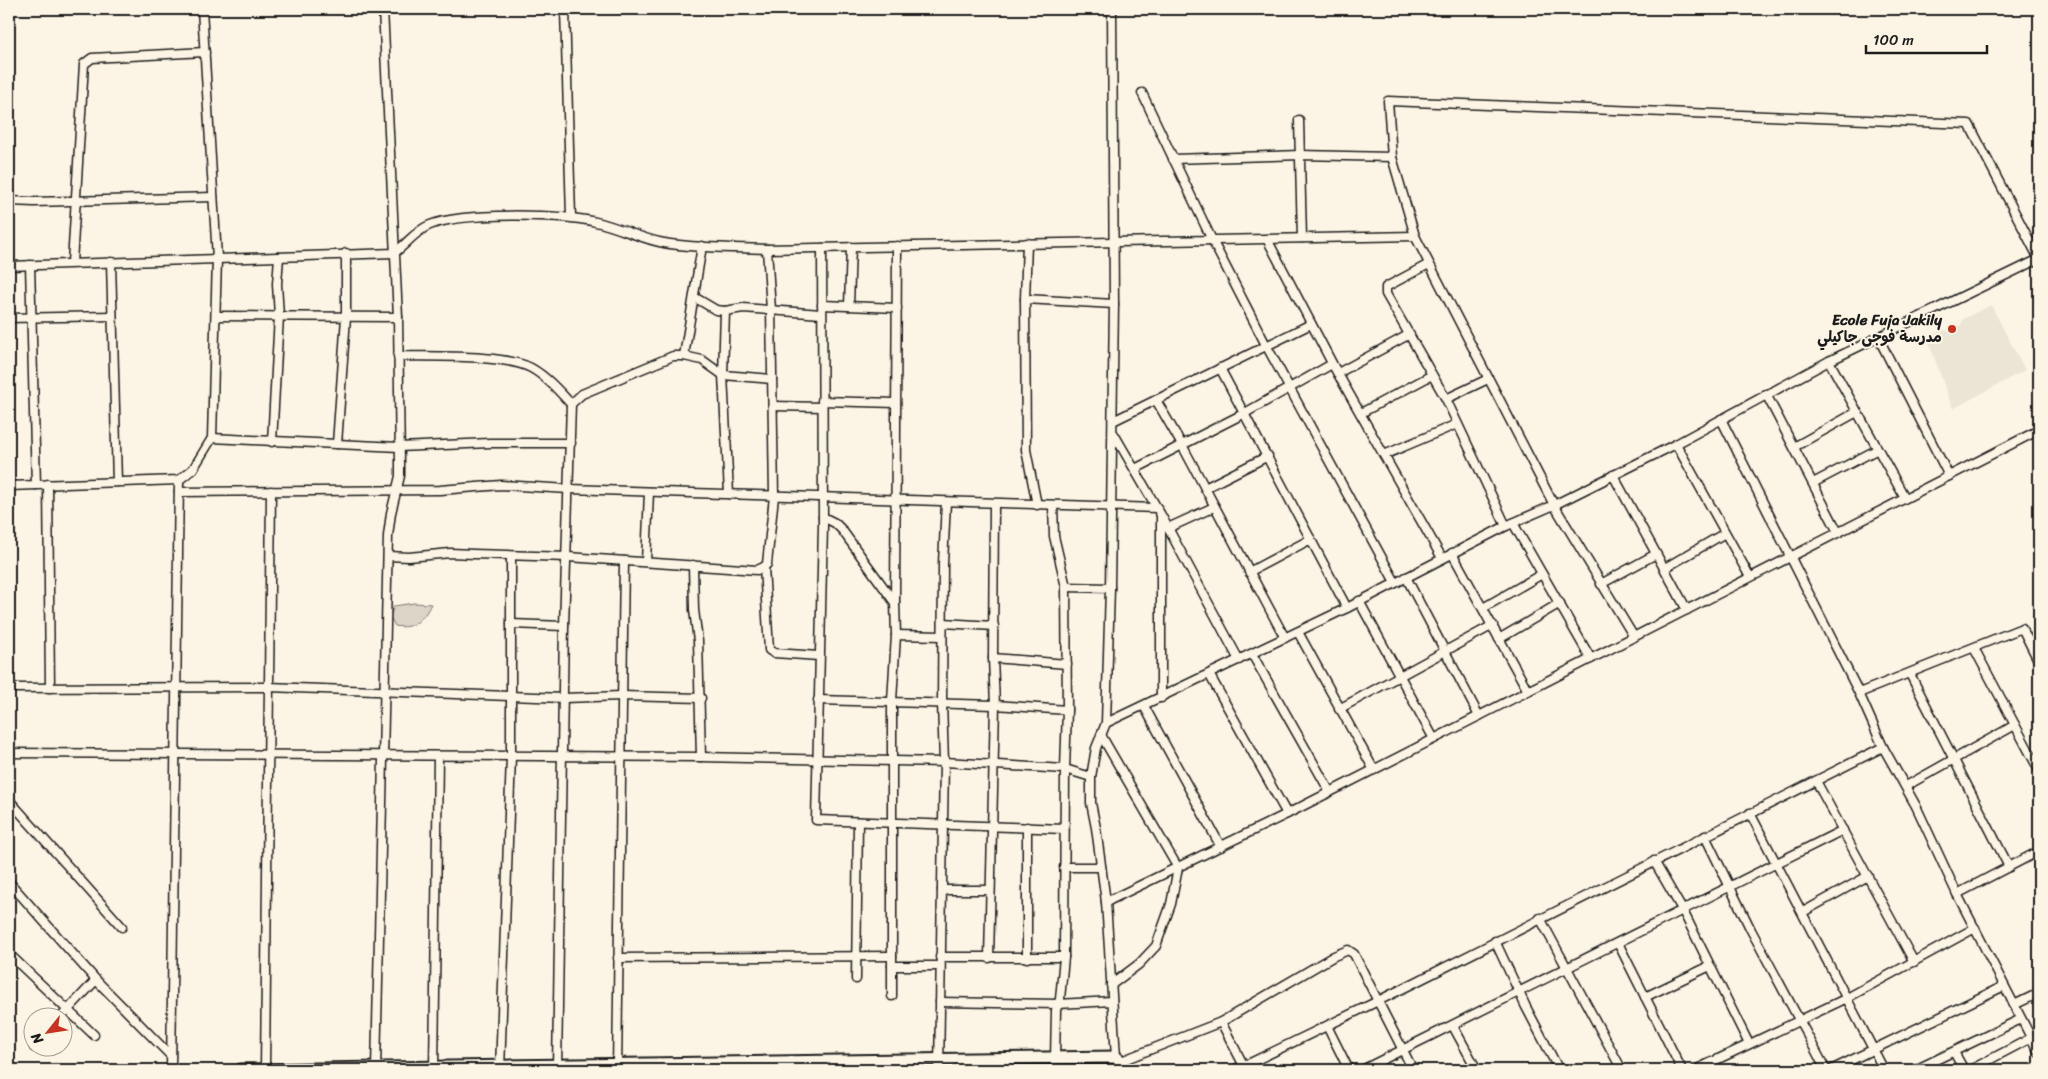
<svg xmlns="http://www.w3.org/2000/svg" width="2048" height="1079" font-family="Sriracha,'Playpen Sans Arabic',sans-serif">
	<rect width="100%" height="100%" fill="#fcf5e5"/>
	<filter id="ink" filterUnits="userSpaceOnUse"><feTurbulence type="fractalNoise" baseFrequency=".02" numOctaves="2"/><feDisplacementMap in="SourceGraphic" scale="10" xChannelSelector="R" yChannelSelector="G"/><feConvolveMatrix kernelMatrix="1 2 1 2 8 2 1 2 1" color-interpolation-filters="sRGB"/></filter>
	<g filter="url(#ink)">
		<path fill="#ebe5d6" d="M1991,305L2025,370L1953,409L1927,338L1942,330L1949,331L1961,325L1963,319Z"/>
		<path fill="#dbd5c8" stroke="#7c7872" d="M414,603L431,604C424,619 413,630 395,626L390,617L394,606Z"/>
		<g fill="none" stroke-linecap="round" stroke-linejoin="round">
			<defs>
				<g id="minor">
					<path d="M565,9L571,217"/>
					<path d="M1112,9L1114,304L1110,588L1106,723L1096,748L1091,777V803L1096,828L1106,902L1116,1057"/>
					<path d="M1142,93L1212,240L1266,345L1395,582"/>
					<path d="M1299,120L1302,238"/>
					<path d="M1173,159L1300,155L1392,157"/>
					<path d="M9,201L34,202L213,197"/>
					<path d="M1267,239L1334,367L1442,558"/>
					<path d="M1027,243L1025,299L1026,450L1037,505"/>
					<path d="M822,248L823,526L816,820L1064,829"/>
					<path d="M767,249L771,310L774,496L767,564L764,567L769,650L774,653L819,656"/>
					<path d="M111,262L117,482"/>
					<path d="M72,263L84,64L92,58L205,52"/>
					<path d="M1429,264L1386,287V294L1446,399L1506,526"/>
					<path d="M30,265L36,485"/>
					<path d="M9,266L394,253C407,244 415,231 430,225C462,212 561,214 596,222C619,227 641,239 664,243C697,249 733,247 767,249L1415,236"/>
					<path d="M694,297L716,310L725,311"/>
					<path d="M1025,299L1114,304"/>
					<path d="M822,305L897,308"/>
					<path d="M849,306L851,247"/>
					<path d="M216,316L398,317"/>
					<path d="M9,318L112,316"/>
					<path d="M1878,337L1949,476"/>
					<path d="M398,356C431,357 505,354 531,368C547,377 559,391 571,404"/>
					<path d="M684,356L702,246"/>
					<path d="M1829,361L1905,498"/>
					<path d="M1220,368L1347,608"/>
					<path d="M1338,373L1410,334"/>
					<path d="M1766,394L1838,532"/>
					<path d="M1446,399L1488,379"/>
					<path d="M1156,400L1182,445L1285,638"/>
					<path d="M822,401L896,403"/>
					<path d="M773,406L822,407"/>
					<path d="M1361,413L1432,375"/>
					<path d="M1721,419L1859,693L1883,747L1916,806L1957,894L2039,1053"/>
					<path d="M1113,421L1311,324"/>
					<path d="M1114,434L1161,515L1239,660"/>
					<path d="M212,438L399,447L490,443H571"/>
					<path d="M272,442L279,316L277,284L279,257"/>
					<path d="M337,444L346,317V253"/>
					<path d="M1676,444L1750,577"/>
					<path d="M1794,447L1857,412"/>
					<path d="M1384,455L1457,424"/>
					<path d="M1135,469L1245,413L1332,364"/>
					<path d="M1613,475L1687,610"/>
					<path d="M1813,483L1878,449"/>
					<path d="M48,484L50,688"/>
					<path d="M9,486L179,480L193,469L212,438L217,258L202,9"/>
					<path d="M1205,488L1268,456"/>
					<path d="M179,492L440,490L501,485L569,489L1157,508"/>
					<path d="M729,494L723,375L725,311L743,308L821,314"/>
					<path d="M1053,505L1054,536L1066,587L1067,710L1065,769L1064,957L1060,999L1056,1010L1055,1059"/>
					<path d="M823,517L835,523L842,530L895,603L896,635"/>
					<path d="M1513,523L1591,659"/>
					<path d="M1168,528L1214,507"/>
					<path d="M1452,553L1528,691"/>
					<path d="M388,556L409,557L450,553L474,554L568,557L757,570L764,567"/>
					<path d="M646,562L649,492"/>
					<path d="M693,565L694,610L698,641L701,757"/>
					<path d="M1665,568L1725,533"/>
					<path d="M1249,572L1311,539"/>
					<path d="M1406,577L1479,716"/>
					<path d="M1601,584L1656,554"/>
					<path d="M1066,587L1110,588"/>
					<path d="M1359,601L1434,739"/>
					<path d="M895,603L897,246"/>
					<path d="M1483,608L1542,574"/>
					<path d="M943,623L994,626"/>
					<path d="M511,624L564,626"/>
					<path d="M1298,632L1374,770"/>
					<path d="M1634,637L1554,505L1415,236L1392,157L1388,101L1969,124L2039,259"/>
					<path d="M1499,639L1560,603"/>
					<path d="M1974,648L2039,770"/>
					<path d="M1252,654L1330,792"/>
					<path d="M993,658L1067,664"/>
					<path d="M1209,674L1287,814"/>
					<path d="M1910,674L2009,867"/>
					<path d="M9,688L268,687L564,698L622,696L701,698"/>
					<path d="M1859,693L2022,628L2039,662"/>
					<path d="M1161,698V517"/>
					<path d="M818,700L995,705L1067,710"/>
					<path d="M1144,706L1221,847"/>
					<path d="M1339,709L1493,625"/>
					<path d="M1106,723L1347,608L1506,526L1554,505L1676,444L1829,361L2039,259"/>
					<path d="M1101,735L1178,868L1171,904L1156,946L1139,964L1111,985"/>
					<path d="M9,753L701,757L944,762L1065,769L1091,777"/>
					<path d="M1816,781L1914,962"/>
					<path d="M1906,786L2015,725"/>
					<path d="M9,800L122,927"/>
					<path d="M1750,813L1884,1070"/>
					<path d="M1705,836L1751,930L1826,1070"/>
					<path d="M1654,861L1683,911L1749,1044"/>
					<path d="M1064,867H1101"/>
					<path d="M9,882L96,980L171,1056"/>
					<path d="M942,890H990"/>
					<path d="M1957,894L2039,851"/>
					<path d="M1106,902L1287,814L2039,430"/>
					<path d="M1803,912L1868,876"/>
					<path d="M1540,918L1622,1070"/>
					<path d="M1495,941L1526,1007L1559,1070"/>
					<path d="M1618,943L1682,1070"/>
					<path d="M9,954L94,1035"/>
					<path d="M940,957H1064"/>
					<path d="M618,958L892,956"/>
					<path d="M989,958L995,705L993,658L994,504"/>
					<path d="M1027,958V827"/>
					<path d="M892,966H940"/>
					<path d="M856,979L858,822"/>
					<path d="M892,996V701L896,635L942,636"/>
					<path d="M1645,997L1710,966"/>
					<path d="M940,1002L1058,1004L1112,1001"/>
					<path d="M2014,1005L2039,993"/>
					<path d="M62,1016L96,980"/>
					<path d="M1221,1022L1334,956L1348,950L1354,954L1413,1070"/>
					<path d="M1327,1026L1349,1070"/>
					<path d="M1453,1026L1477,1070"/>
					<path d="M34,1047V1046"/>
					<path d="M1954,1052L1964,1070"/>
					<path d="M1121,1061L1221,1022L1244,1066L1378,1001L1883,747"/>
					<path d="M557,1068L564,626L571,404L582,394L673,356H684L702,360L723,375L772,379"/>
					<path d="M171,1070L179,480"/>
					<path d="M265,1070L271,491"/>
					<path d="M376,1070L388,536L391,513L400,476V464L398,317L383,9"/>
					<path d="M434,1070L438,756"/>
					<path d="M500,1070L511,756V557"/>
					<path d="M617,1070L624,561"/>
					<path d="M939,1070L944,762L942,703L943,564L946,502"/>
					<path d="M1233,1070L1244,1066"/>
					<path d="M1362,1070L1843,830"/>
					<path d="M1695,1070L1847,998L1975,928"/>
					<path d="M1831,1070L2004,986"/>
					<path d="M1915,1070L2021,1019"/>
					<path d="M1970,1070L2031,1038"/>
				</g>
				<path id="primary" d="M241,1070L1116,1057L1121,1061L1123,1070"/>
			</defs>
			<use href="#minor" stroke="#1c1c1c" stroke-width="11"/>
			<use href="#primary" stroke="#1c1c1c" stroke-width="15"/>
			<use href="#minor" stroke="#fcf5e5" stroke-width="8"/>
			<use href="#primary" stroke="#fcf5e5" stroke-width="11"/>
		</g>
	</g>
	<circle fill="#c8321e" stroke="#fcf5e5" stroke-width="2" cx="1952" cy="329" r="5"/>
	<g text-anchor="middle" stroke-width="4" stroke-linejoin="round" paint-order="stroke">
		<g font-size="15" font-weight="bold" fill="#1c1c1c" stroke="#fcf5e5" text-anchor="end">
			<text x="1942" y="325">Ecole Fuja Jakily<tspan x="1942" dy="17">مدرسة فوجى جاكيلي</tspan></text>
		</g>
	</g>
	<rect width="2048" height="1079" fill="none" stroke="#fcf5e5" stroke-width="30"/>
	<rect x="15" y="15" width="2018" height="1049" fill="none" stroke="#1c1c1c" stroke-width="2" filter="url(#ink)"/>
	<g transform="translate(48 1032) rotate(240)"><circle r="24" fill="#fcf5e5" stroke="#a29e95"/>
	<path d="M0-4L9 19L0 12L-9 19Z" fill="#c8321e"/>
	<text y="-8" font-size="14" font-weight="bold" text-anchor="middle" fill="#1c1c1c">N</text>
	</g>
	<path d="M1866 45v8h121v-8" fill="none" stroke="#1c1c1c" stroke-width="2.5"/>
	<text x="1873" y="45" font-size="15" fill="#1c1c1c" stroke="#fcf5e5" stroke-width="4" paint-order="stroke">100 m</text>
</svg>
